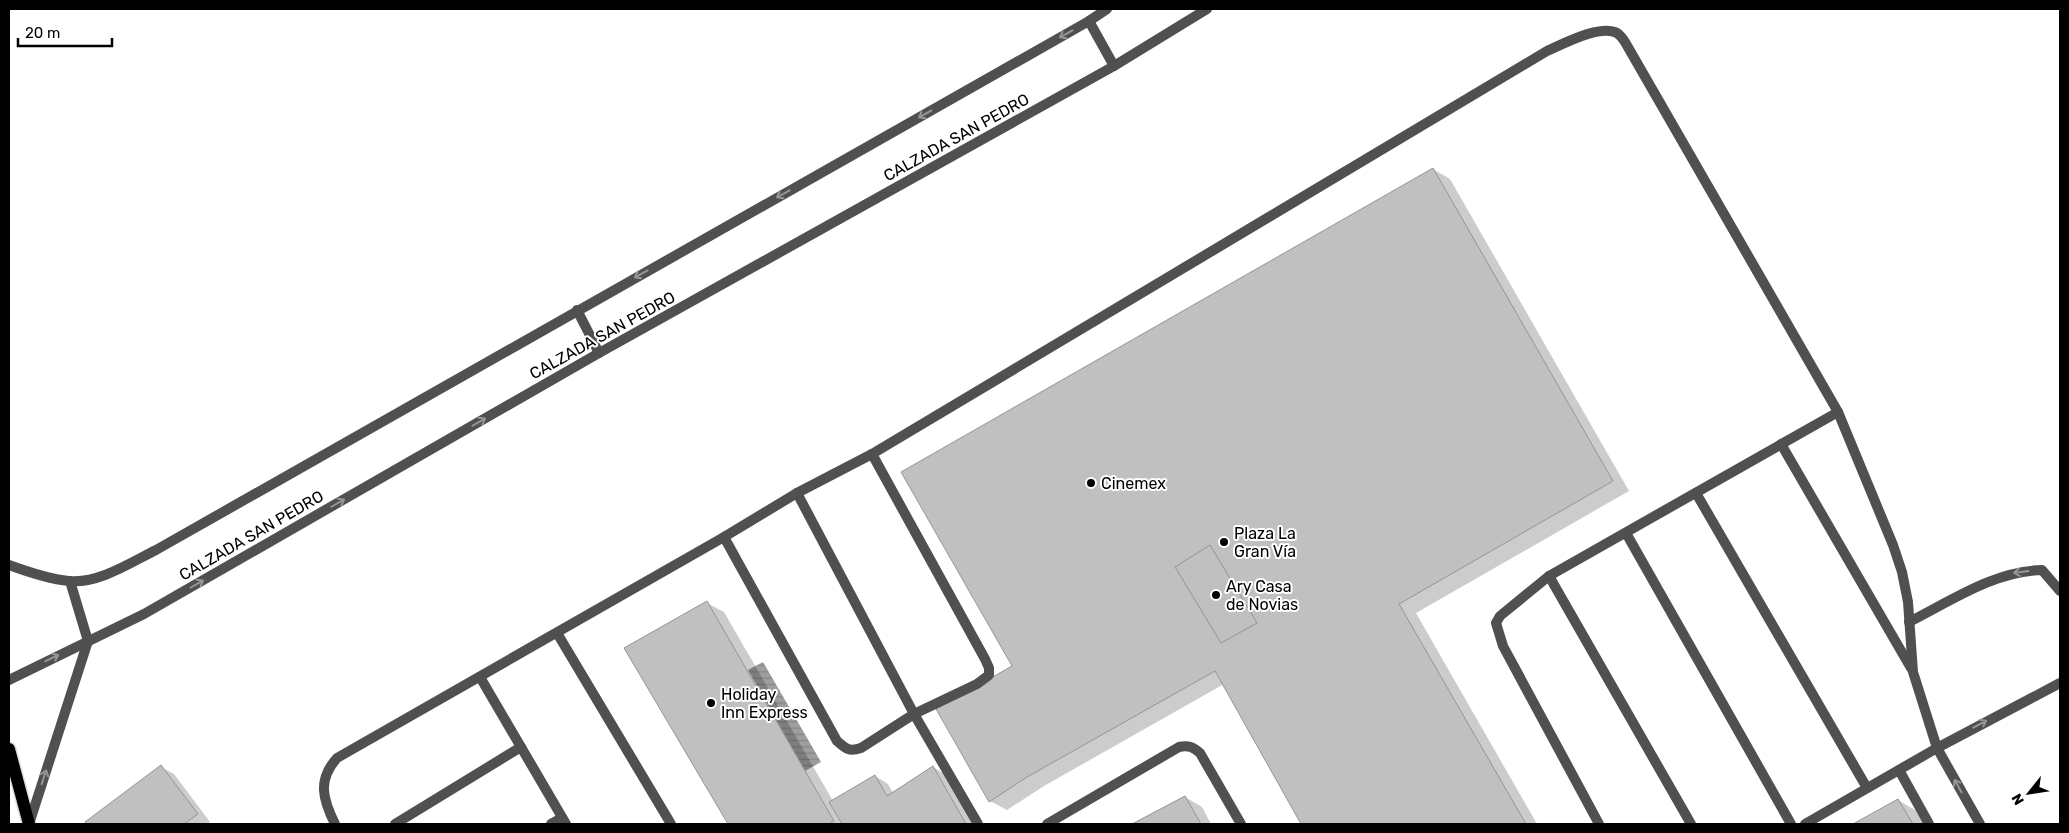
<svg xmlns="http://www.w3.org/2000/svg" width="2069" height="833" font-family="Rubik,sans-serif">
	<defs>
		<pattern id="water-rules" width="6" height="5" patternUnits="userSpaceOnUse" patternTransform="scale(1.25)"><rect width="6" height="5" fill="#9e9e9e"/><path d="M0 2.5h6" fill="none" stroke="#868686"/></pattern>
	</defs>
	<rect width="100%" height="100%" fill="#fff"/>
	<path fill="url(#water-rules)" d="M763,662L821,762L805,771L748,670Z"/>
	<g fill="#0003">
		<path d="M1433,169L1450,179L1629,491L1416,613L1537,824H1304L1224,684L1044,786L1007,810L990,801L1014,666Z"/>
		<path d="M707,603L724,612L833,801L875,776L888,784L893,793L933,767L946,775L974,824H729L626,649Z"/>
		<path d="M161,767L174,774L210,822L207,824H88L87,822Z"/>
		<path d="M1185,797L1202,807L1211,824H1135Z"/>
		<path d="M1898,800L1915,810L1924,824H1855Z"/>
	</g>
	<g fill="#c0c0c0" stroke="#949494">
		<path d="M1433,168L1613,481L1399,604L1526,824H1301L1215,671L1027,777L989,802L936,709L1012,666L901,472Z"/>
		<path d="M1210,545L1257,623L1221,643L1175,567Z"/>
		<path d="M707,601L834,821L828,824H728L624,648Z"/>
		<path d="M161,765L198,814L184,824H86L85,822Z"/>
		<path d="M933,766L966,824H842L829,802L875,775L887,796Z"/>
		<path d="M1185,796L1201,824H1132Z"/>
		<path d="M1898,799L1913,824H1853Z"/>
	</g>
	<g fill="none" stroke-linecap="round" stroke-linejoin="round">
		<defs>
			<path id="primary" d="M9,749L29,824"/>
		</defs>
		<use href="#primary" stroke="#dbdbdb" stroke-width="15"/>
		<g stroke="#505050" stroke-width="10">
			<path d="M1781,444L1911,668"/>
			<path d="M797,493L914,714L978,824"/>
			<path d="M1696,493L1867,788"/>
			<path d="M1626,533L1791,824"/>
			<path d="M724,537L837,741C846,749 849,752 861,748L914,714L977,684L989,675V668L985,659L872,454"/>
			<path d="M1549,576L1691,824"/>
			<path d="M1909,622C1951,601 1994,571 2042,570L2060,591"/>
			<path d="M557,633L671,824"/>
			<path d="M480,677L566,824"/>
			<path d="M1899,770L1929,824"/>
			<path d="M335,824C323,800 317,780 337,758L724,537L797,493L872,454L1547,51C1563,44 1600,24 1617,33C1620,35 1623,39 1625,42L1838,412L1893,545L1902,572L1908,602L1913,672L1937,748L1980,824"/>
			<path d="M395,824L521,747"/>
			<path d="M551,824L562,818"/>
			<path d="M1599,824L1503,646L1496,623L1500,616L1549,576L1838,412"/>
			<path d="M1805,824L1937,748L2060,683"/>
		</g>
		<g stroke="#505050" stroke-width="10">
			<path d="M1089,21L1114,66"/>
			<path d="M577,310L599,353"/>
			<path d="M9,565C28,572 49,579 69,581C98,584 130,563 156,550L1089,21L1107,9"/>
			<path d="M9,680L144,614L599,353L1114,66L1207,9"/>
			<path d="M29,824L88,641L70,581"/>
			<path d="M1047,824L1179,747C1189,745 1193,747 1200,753L1241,824"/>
		</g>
		<use href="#primary" stroke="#000" stroke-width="12"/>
	</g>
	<defs><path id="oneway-shaft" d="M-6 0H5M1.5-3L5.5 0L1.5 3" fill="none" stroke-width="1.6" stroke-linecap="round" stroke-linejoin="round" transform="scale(1.25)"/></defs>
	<g stroke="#969696">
		<use href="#oneway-shaft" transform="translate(1066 34) rotate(151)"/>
		<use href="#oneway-shaft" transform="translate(925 114) rotate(151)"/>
		<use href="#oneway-shaft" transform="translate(783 194) rotate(151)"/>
		<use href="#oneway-shaft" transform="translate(641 274) rotate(151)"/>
		<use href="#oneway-shaft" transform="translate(479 422) rotate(-30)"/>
		<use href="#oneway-shaft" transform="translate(338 503) rotate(-30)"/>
		<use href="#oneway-shaft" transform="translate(2021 572) rotate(172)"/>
		<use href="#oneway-shaft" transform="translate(197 584) rotate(-30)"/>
		<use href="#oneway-shaft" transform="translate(52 658) rotate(-26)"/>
		<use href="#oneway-shaft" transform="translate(1980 724) rotate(-28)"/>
		<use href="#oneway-shaft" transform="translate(44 777) rotate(-72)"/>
		<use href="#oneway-shaft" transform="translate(1958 786) rotate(-119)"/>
	</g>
	<g fill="#000" stroke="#fff" stroke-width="2">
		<circle cx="1091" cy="483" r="5"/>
		<circle cx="1224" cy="542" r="5"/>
		<circle cx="1216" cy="595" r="5"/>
		<circle cx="711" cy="703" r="5"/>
	</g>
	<g text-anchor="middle" stroke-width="4" stroke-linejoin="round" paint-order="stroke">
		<g font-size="16" fill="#000" stroke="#fff">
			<text transform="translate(956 137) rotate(-29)" y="6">CALZADA SAN PEDRO</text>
			<text transform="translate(602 335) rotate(-29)" y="6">CALZADA SAN PEDRO</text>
			<text transform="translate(251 535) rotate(-30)" y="6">CALZADA SAN PEDRO</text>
		</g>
		<g font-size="16" fill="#000" stroke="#fff" text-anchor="start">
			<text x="1101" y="489">Cinemex</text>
			<text x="1234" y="539">Plaza La<tspan x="1234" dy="18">Gran Vía</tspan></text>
			<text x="1226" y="592">Ary Casa<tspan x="1226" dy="18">de Novias</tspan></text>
			<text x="721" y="700">Holiday<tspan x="721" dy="18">Inn Express</tspan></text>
		</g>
	</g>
	<rect width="2069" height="833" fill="none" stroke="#000000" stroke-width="20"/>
	<g transform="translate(2029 793) rotate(240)" stroke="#ffffff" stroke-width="4" paint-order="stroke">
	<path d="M0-4L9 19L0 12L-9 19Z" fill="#000000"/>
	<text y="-8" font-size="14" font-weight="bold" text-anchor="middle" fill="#000000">N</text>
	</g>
	<path d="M18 38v8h94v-8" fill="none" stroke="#000000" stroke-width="2.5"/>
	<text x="25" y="38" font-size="15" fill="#000000" stroke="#ffffff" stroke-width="4" paint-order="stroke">20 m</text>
</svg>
